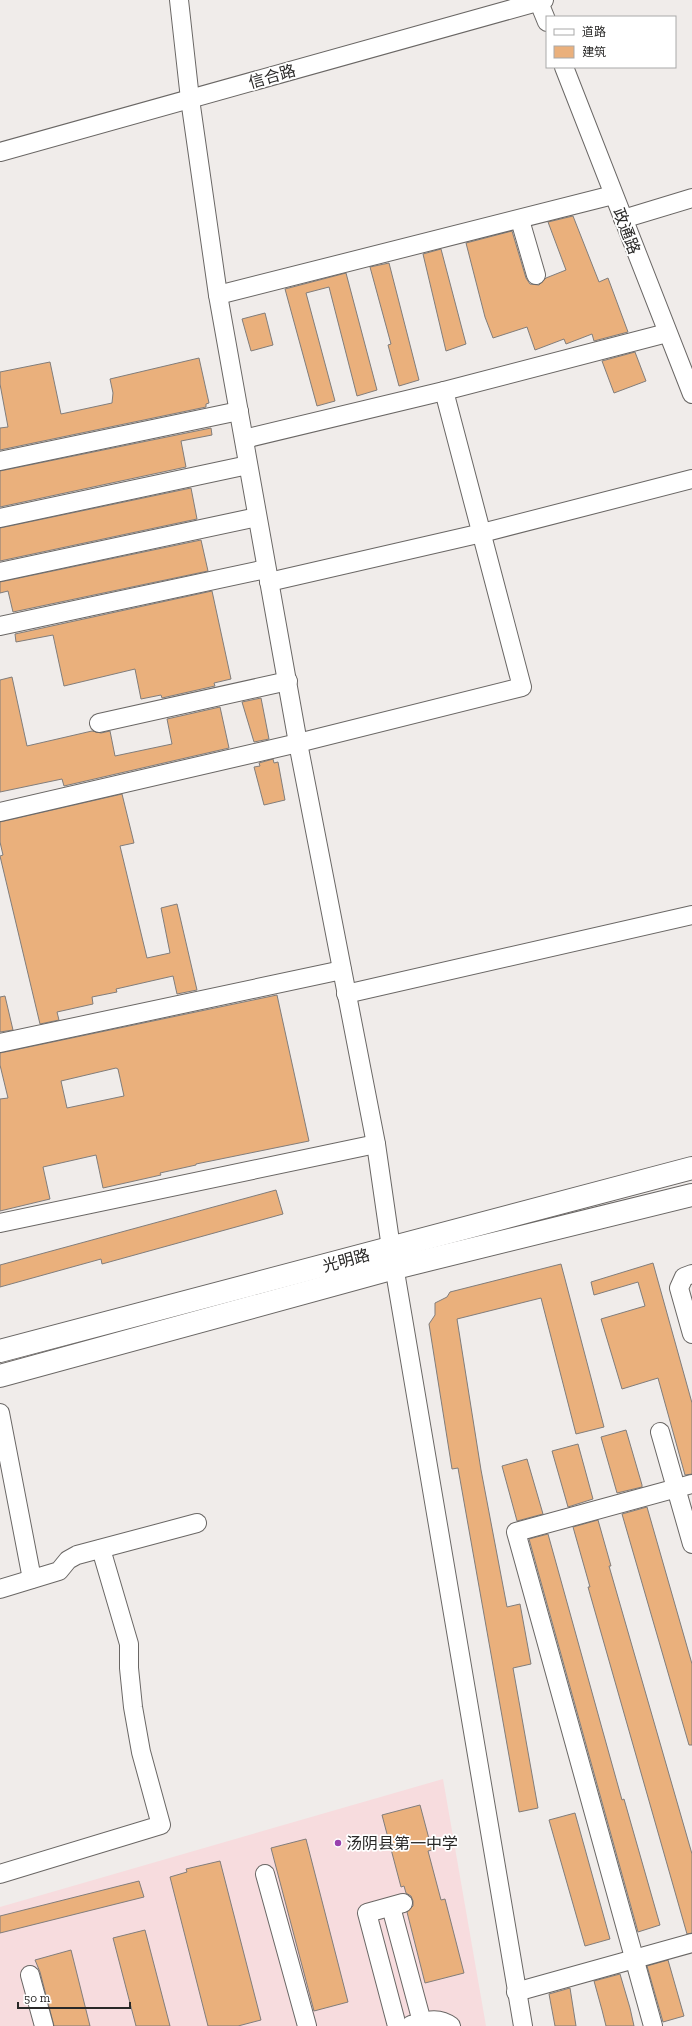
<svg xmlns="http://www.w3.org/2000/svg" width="692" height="2026" font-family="'Zilla Slab','Noto Sans SC',serif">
	<rect width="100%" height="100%" fill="#f0ecea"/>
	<path fill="#f7dcde" d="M443,1779L486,2026H0V1907Z"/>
	<g fill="#eab07c" stroke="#817d7b" fill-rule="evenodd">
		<path d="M573,216L599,282L608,278L628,332L594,341L592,334L566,344L564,339L535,350L527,327L493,338L485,317L466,243L512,231L526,278L530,284L539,285L546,278L566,270L548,222Z"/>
		<path d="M441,249L466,344L446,351L423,254Z"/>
		<path d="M389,263L419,380L399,386L388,345L391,344L370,267Z"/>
		<path d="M346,273L377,390L357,396L329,287L306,293L335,401L317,406L285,289Z"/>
		<path d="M265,313L273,345L251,351L242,319Z"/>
		<path d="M635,352L646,381L614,393L602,361Z"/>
		<path d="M199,358L209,403L206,404V407L0,450V428L8,427L0,384V372L50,362L61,414L112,403L113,393L110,379Z"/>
		<path d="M211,428L212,435L181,441L186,467L0,507V471Z"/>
		<path d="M191,488L197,519L0,561V528Z"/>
		<path d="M201,540L208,571L13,612L8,591L0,593V582Z"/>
		<path d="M212,591L231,679L214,683L215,686L162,698L161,695L141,699L135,669L64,686L53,635L16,642L15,634Z"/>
		<path d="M12,677L27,746L92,731L101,733L110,731L115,756L172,744L167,719L220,707L229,748L64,786L62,779L0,792V680Z"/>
		<path d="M261,698L269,739L254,742L242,702Z"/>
		<path d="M273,759L274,763L278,762L285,800L264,805L254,767L260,766L259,763Z"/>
		<path d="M122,794L134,843L120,846L147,958L170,953L161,908L177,904L197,990L177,994L173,976L116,989L117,992L92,997L93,1004L57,1012L59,1020L40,1024L0,856L3,855L0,842V822Z"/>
		<path d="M277,995L309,1141L196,1164V1165L160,1173L161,1175L103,1188L96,1155L43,1167L50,1199L0,1211V1099L8,1098L0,1065V1053ZM116,1068L118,1069L124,1096L67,1108L61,1081Z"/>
		<path d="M5,996L13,1030L0,1032V997Z"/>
		<path d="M276,1190L283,1214L102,1264L101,1259L0,1287V1265Z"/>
		<path d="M653,1263L692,1403V1474L685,1475L658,1378L622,1389L601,1319L645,1306L638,1282L594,1295L591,1282Z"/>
		<path d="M561,1264L604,1427L576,1434L541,1298L457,1319L481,1470L507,1607L520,1604L531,1664L513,1668L538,1808L519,1812L458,1468L452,1469L429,1324L435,1315V1303L447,1297L450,1292Z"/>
		<path d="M626,1430L642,1485V1487L617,1493L601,1437Z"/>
		<path d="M578,1444L593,1499L568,1507L552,1451Z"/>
		<path d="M527,1459L543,1514L517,1521L502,1466Z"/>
		<path d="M647,1507L692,1664V1745H689L622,1514Z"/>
		<path d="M598,1520L611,1566H609L692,1854V1933L687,1934L588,1587H590L573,1527Z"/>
		<path d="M548,1534L603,1732L622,1800L624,1799L660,1925L638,1932L529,1539Z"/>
		<path d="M420,1805L432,1850L428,1851L441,1900L445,1899L464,1973L425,1983L407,1912L413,1906V1901L411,1896L406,1893L404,1886L401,1887L382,1815Z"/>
		<path d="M575,1813L610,1939L585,1946L549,1820Z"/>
		<path d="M306,1839L348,2002L314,2011L271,1848Z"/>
		<path d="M220,1861L261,2020L238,2026H208L170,1877L187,1872L186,1869Z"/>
		<path d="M139,1881L144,1897L0,1933V1916Z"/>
		<path d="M145,1930L170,2026H136L113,1938Z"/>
		<path d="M71,1950L90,2026H54L40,1972L35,1960Z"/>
		<path d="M668,1960L684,2016L663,2022L647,1966Z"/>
		<path d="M620,1974L630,2008L634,2026H606L602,2010L594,1981Z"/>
		<path d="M570,1988L576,2026H555L549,1994Z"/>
	</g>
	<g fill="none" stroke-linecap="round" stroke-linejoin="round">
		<defs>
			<g id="minor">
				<path d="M179,0L190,99L218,295L298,743L376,1144L391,1248L523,2026"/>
				<path d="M538,0L547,22"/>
				<path d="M564,67L692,394"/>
				<path d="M0,152L544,0"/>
				<path d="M623,219L692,198"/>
				<path d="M520,220L536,275"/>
				<path d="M218,295L613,195"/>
				<path d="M244,439L444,391L667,333"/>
				<path d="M0,461L239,411"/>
				<path d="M0,518L248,465"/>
				<path d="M0,572L257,517"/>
				<path d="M269,582L482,533L692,479"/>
				<path d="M0,626L266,569"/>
				<path d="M99,723L288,681"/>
				<path d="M0,812L298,743L522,687L444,391"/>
				<path d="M346,994L692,915"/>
				<path d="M0,1043L342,970"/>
				<path d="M0,1223L376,1144"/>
				<path d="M692,1274L684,1277L679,1288L692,1334"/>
				<path d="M0,1413L32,1579"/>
				<path d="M660,1432L692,1544"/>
				<path d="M0,1589L59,1571L68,1560L77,1555L197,1523"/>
				<path d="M0,1874L161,1825L141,1752L133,1707L129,1668V1644L101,1549"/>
				<path d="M265,1874L307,2026"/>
				<path d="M391,1907L422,2022"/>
				<path d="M30,1975L44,2026"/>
				<path d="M516,1992L692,1943"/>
				<path d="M411,2025C426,2021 438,2016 451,2026"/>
				<path d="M397,2026L367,1913L403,1903"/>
				<path d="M653,2026L516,1532L692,1484"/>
			</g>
			<g id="major">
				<path d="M0,1351L692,1168"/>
				<path d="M0,1376L395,1268L692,1195"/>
			</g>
		</defs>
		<use href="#minor" stroke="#6a6765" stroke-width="20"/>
		<use href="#major" stroke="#6a6765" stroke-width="24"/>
		<use href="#minor" stroke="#fff" stroke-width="18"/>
		<use href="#major" stroke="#fff" stroke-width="22"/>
	</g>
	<circle fill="#9841ae" stroke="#fff" stroke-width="1.5" cx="338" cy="1843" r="4"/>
	<g text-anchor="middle" stroke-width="3.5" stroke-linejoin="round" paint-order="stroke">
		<g font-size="16" fill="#292827" stroke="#fff">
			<text transform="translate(272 76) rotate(-16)" y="6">信合路</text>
			<text transform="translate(627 231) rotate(69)" y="6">政通路</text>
			<text transform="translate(346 1260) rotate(-15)" y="6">光明路</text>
		</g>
		<g font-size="16" fill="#292827" stroke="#fff" text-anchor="start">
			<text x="346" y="1849">汤阴县第一中学</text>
		</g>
	</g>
	<rect x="546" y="16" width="130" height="52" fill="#ffffff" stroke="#a9a9a9"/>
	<rect x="554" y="29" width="20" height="6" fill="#ffffff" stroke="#a9a9a9"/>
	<text x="582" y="36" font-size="12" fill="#292827">道路</text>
	<rect x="554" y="46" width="20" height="12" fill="#eab07c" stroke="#a9a9a9"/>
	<text x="582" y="56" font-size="12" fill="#292827">建筑</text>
	<path d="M18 2002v6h112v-6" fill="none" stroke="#292827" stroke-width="2"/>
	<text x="24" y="2002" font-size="12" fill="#292827" stroke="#ffffff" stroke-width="3" paint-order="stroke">50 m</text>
</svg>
